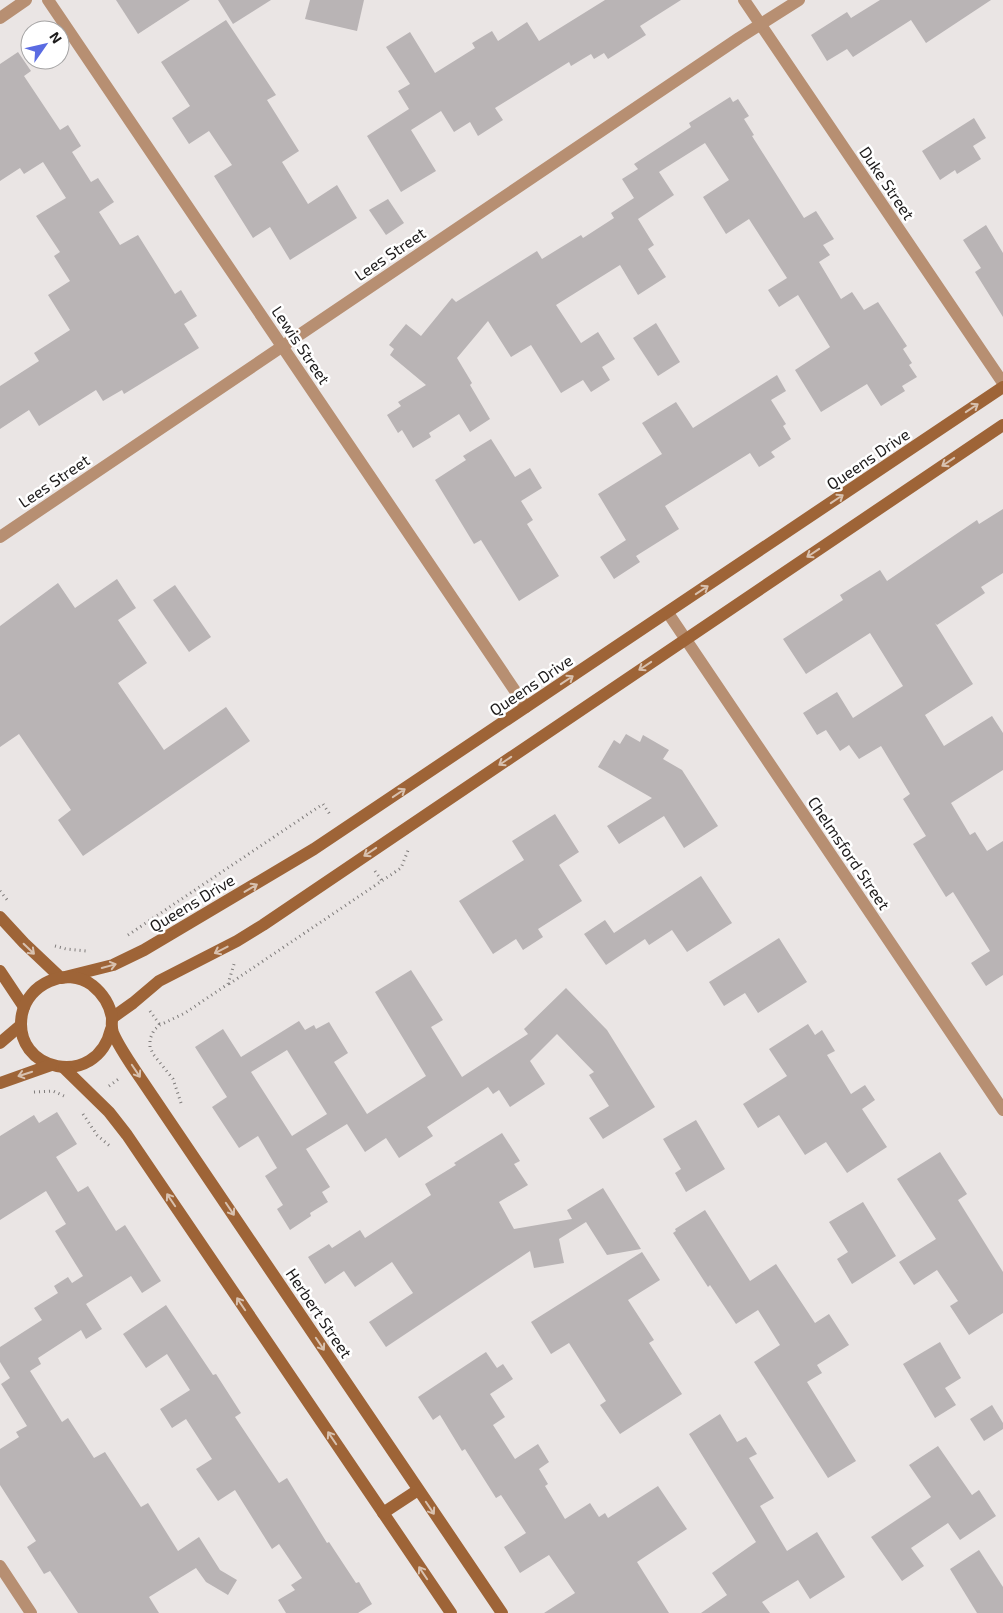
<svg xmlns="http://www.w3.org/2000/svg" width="1003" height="1613" font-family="'Exo 2',sans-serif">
	<rect width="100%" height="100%" fill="#eae5e4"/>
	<g fill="#b9b4b5" fill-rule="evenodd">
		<path d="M116,0H190L138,34Z"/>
		<path d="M218,0H271L233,24Z"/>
		<path d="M310,0H364L357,31L305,19Z"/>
		<path d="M605,0H681L640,26L646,35L608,59L604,53L594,59L591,54L571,66L569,62L495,108L503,120L478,136L470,122L454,132L441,111L411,130L436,171L401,192L367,136L409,109L398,91L410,84L386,47L410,32L435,73L475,48L472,43L492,31L498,41L527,22L539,41Z"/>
		<path d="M880,0H991L926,43L911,20L853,57L847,49L827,61L811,35L847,12L851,18Z"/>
		<path d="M226,20L276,95L267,100L299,151L282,162L308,204L337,185L357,218L290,260L270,227L253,238L214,176L232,165L209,131L189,144L172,118L190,106L161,62Z"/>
		<path d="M18,52L31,71L24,76L60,130L68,125L81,146L72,152L91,182L98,178L114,202L99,212L120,245L138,235L175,294L181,290L197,316L184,324L199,348L124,394L122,390L103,401L96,390L39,426L29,410L0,429V386L39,361L34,353L70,330L48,295L70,281L54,256L60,252L36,216L66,198L43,162L24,174L20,168L0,181V64Z"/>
		<path d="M730,97L733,102L738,99L749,116L744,119L754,135L752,136L804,218L816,211L834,239L823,245L830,255L819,262L841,299L852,292L864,310L878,302L907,346L903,349L912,363L909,365L917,377L902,386L905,391L881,406L867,384L821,412L795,370L830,347L798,295L779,307L768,290L787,278L749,219L726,234L703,197L729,180L705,143L659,172L674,195L638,219L654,245L648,249L666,277L638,295L620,265L556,305L581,343L598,332L615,359L602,367L610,380L591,392L583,380L561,393L531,345L511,357L488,321L457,358L472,383L470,385L490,419L470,432L459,414L429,433L431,437L413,448L402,430L398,433L387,415L401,406L398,402L426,385L390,355L394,349L389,345L406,324L421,336L452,298L456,302L537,251L542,259L581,235L583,238L614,218L611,213L634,198L622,179L638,169L634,164L691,127L689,123Z"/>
		<path d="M974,118L986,138L973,146L981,159L957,174L955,170L940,180L922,151Z"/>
		<path d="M388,199L404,223L386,235L369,210Z"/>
		<path d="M986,225L1003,253V317L975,272L981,268L963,240Z"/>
		<path d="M656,323L680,362L658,376L633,338Z"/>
		<path d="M777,375L786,391L771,400L786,424L783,426L791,439L771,452L775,457L759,467L750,453L665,506L679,529L636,556L640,562L614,579L600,557L626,540L598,494L662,454L642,423L676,402L693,428Z"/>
		<path d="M491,439L515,477L530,468L542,488L521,501L533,520L527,524L559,576L519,601L481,540L474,544L435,480L466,460L463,456Z"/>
		<path d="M1003,509V573L981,587L985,593L937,625L935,623L973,684L925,715L944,746L992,716L1003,733V770L951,803L970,835L975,832L987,851L1003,841V975L986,986L971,963L990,951L953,892L946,897L913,844L926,836L903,799L910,794L881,746L859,759L849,745L840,751L826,730L817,735L803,713L837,692L853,718L903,686L870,633L806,674L783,639L843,600L840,595L880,570L887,581L977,520L979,524Z"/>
		<path d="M117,579L136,608L118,620L147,663L118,683L164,750L226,707L250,741L83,856L58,820L71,810L19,734L0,747V626L58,583L75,608Z"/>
		<path d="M175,585L211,637L189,652L153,600Z"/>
		<path d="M626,734L640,742L643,735L669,750L663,759L682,770L718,826L684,848L664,816L619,844L607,826L652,798L598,767L614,740L620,744Z"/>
		<path d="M555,814L579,852L559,865L582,901L538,929L543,937L523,950L516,939L493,954L459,901L524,860L512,841Z"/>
		<path d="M701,876L732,923L687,952L672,930L649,945L645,939L606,965L584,934L605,920L614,933Z"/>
		<path d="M779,938L807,982L758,1013L745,993L724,1006L709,982Z"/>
		<path d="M411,970L443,1020L431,1027L462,1077L528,1034L524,1029L566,988L607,1030L655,1107L603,1139L589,1118L609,1106L589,1075L594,1072L557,1034L530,1061L545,1084L510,1107L499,1090L493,1094L488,1087L427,1127L433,1136L399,1158L386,1138L365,1152L347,1124L306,1149L330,1187L322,1192L328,1202L310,1213L311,1216L290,1230L277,1209L283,1205L265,1176L277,1168L258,1136L239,1148L212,1107L227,1097L195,1047L223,1029L241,1057L299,1021L305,1030L314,1025L316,1029L329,1022L348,1053L334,1062L367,1114L426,1076L375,992ZM287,1050L327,1114L292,1136L251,1072Z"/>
		<path d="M808,1024L815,1035L822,1030L835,1051L827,1055L851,1094L865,1085L875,1100L862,1109L887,1147L847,1173L826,1142L805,1155L779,1115L758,1128L743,1104L787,1076L769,1049Z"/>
		<path d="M57,1112L77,1144L56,1157L78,1192L88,1186L116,1231L125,1225L161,1281L142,1293L131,1276L86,1304L102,1329L86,1339L81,1330L38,1358L41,1364L30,1371L62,1422L68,1418L94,1458L105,1452L141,1507L148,1503L178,1551L199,1537L220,1570L237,1580L228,1595L206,1582L196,1568L149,1597L159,1613H78L50,1571L44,1574L27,1547L36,1541L0,1485V1449L19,1437L16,1432L27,1426L1,1384L10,1378L0,1362V1347L42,1320L34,1308L58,1293L54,1286L68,1277L72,1283L83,1276L55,1231L66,1224L46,1191L0,1220V1136L34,1115L39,1123Z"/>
		<path d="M696,1120L725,1169L686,1192L675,1173L681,1169L663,1139Z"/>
		<path d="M502,1133L520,1161L514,1164L528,1185L499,1202L514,1229L572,1219L567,1210L603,1188L641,1249L607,1255L586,1222L559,1239L564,1263L534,1268L530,1251L386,1347L369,1322L413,1293L392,1262L355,1287L344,1271L325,1284L308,1257L329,1244L332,1248L360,1230L365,1238L431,1195L425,1184L456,1165L454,1163Z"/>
		<path d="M940,1152L967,1194L958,1200L1003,1272V1313L969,1335L950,1306L958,1301L937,1270L914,1285L899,1262L936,1239L897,1179Z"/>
		<path d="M863,1202L896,1256L852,1284L837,1259L848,1252L829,1222Z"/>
		<path d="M705,1210L750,1281L776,1264L815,1323L829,1314L849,1345L817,1365L822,1373L807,1382L856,1461L828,1478L754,1362L780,1345L758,1310L736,1324L710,1285L708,1287L673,1233L676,1231L675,1229Z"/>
		<path d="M642,1252L660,1280L628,1300L654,1340L649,1343L682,1394L620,1434L600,1405L606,1401L569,1343L551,1354L531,1322Z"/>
		<path d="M166,1305L213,1375L216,1374L241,1413L235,1417L279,1483L287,1478L327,1543L329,1542L356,1583L359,1582L372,1604L358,1613H286L278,1600L295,1590L291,1585L302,1578L279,1544L272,1549L235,1490L218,1501L196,1469L212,1459L186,1419L172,1428L160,1409L190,1390L167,1354L146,1368L123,1334Z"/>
		<path d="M940,1342L961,1378L945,1388L956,1405L935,1418L903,1364Z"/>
		<path d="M486,1352L497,1368L503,1364L513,1379L490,1394L505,1417L493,1425L515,1459L538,1444L549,1462L539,1469L548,1484L545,1486L565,1519L590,1503L599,1517L605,1513L608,1518L658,1486L687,1529L637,1562L669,1613H544L575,1593L549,1555L520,1573L504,1547L526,1533L501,1495L496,1498L465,1449L462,1451L440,1415L433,1420L418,1397Z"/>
		<path d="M992,1405L1003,1423V1429L984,1441L970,1419Z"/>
		<path d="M720,1414L737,1442L746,1437L757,1454L749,1458L774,1498L760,1506L787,1551L817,1532L845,1577L810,1599L798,1580L762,1602L770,1613H701L727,1595L712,1573L756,1542L689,1434Z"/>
		<path d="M938,1446L972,1495L979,1490L996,1516L960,1540L948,1523L911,1548L924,1566L902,1581L871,1537L931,1497L909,1465Z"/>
		<path d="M979,1550L1003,1587V1613H977L950,1569Z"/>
	</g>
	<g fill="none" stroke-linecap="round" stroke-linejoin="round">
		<g stroke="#7e7b7a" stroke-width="3" stroke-dasharray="1 4" stroke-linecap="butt">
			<path d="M375,871L382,881"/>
			<path d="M0,891L8,901"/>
			<path d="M128,935L323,804L331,816"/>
			<path d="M55,946L66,949L86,951"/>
			<path d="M229,984L401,868L409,848"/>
			<path d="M150,1011L160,1025"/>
			<path d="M109,1086L120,1078"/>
			<path d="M34,1092L53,1091L64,1096"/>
			<path d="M181,1103L173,1079L153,1054L150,1047V1039L154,1030L160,1025L185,1013L228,984L234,964"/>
			<path d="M83,1114L97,1135L111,1147"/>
		</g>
		<g stroke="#b78f72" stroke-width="12">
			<path d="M48,0L526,707"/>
			<path d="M744,0L1003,383"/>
			<path d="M0,18L26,0"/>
			<path d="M0,537L739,38L799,0"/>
			<path d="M668,613L1003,1110"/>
			<path d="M0,1566L31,1613"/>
		</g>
		<g stroke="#9e6437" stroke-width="12">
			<path d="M0,917L24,943L61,978L113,965L144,950L314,849L1003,387"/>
			<path d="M0,971L24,1007"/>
			<path d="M112,1018L133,1003L159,981L237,941L263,925L1003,425"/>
			<path d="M111,1029C97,1090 11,1072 22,1014C28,984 66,966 92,985C102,993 110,1005 112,1018C112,1024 111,1027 113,1033C120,1049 131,1064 141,1079C262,1257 381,1436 502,1613"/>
			<path d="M0,1043L21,1025"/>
			<path d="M64,1068L109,1112L127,1135L451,1613"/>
			<path d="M0,1083L51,1065"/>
			<path d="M383,1513L418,1490"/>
		</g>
	</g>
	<defs><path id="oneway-shaft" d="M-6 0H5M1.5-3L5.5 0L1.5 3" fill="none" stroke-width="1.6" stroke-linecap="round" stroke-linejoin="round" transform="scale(1.25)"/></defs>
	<g stroke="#d8c1af">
		<use href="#oneway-shaft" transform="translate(972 408) rotate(-34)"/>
		<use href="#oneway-shaft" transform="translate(948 462) rotate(146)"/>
		<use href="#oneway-shaft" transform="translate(837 499) rotate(-34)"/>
		<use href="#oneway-shaft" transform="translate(813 553) rotate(146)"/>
		<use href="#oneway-shaft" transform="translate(702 590) rotate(-34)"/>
		<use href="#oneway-shaft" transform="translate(645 666) rotate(146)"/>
		<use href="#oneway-shaft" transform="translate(567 680) rotate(-34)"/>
		<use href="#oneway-shaft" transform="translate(505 761) rotate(146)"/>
		<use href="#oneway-shaft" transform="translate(399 793) rotate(-34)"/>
		<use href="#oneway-shaft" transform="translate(370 852) rotate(146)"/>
		<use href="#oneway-shaft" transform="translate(251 888) rotate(-31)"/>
		<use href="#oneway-shaft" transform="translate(29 949) rotate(44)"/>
		<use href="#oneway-shaft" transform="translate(221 950) rotate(153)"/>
		<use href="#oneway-shaft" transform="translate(109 966) rotate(-15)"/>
		<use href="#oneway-shaft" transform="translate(136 1071) rotate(56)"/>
		<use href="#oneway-shaft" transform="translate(25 1074) rotate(162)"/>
		<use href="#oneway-shaft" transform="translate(171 1200) rotate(-124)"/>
		<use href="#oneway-shaft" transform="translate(230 1209) rotate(56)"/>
		<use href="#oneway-shaft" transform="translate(241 1304) rotate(-124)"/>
		<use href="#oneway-shaft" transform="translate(320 1344) rotate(56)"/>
		<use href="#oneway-shaft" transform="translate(332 1438) rotate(-124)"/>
		<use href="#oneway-shaft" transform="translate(430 1508) rotate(56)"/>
		<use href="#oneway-shaft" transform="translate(423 1573) rotate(-124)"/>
	</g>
	<g text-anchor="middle" stroke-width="5" stroke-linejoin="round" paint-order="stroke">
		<g font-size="16" fill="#1d1b1b" stroke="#fff">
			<text transform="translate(887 183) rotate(56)" y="6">Duke Street</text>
			<text transform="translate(390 254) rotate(-34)" y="6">Lees Street</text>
			<text transform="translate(301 345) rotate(56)" y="6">Lewis Street</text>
			<text transform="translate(868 459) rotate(-34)" y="6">Queens Drive</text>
			<text transform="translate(54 481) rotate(-34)" y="6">Lees Street</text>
			<text transform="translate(531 685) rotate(-34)" y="6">Queens Drive</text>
			<text transform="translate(849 853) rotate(56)" y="6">Chelmsford Street</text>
			<text transform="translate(192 903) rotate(-31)" y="6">Queens Drive</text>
			<text transform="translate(319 1313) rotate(56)" y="6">Herbert Street</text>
		</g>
	</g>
	<g transform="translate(45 45) rotate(56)"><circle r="24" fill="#ffffff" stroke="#a5a4a4"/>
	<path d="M0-4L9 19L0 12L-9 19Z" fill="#5a6be2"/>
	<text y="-8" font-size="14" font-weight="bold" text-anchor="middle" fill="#1d1b1b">N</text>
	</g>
</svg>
